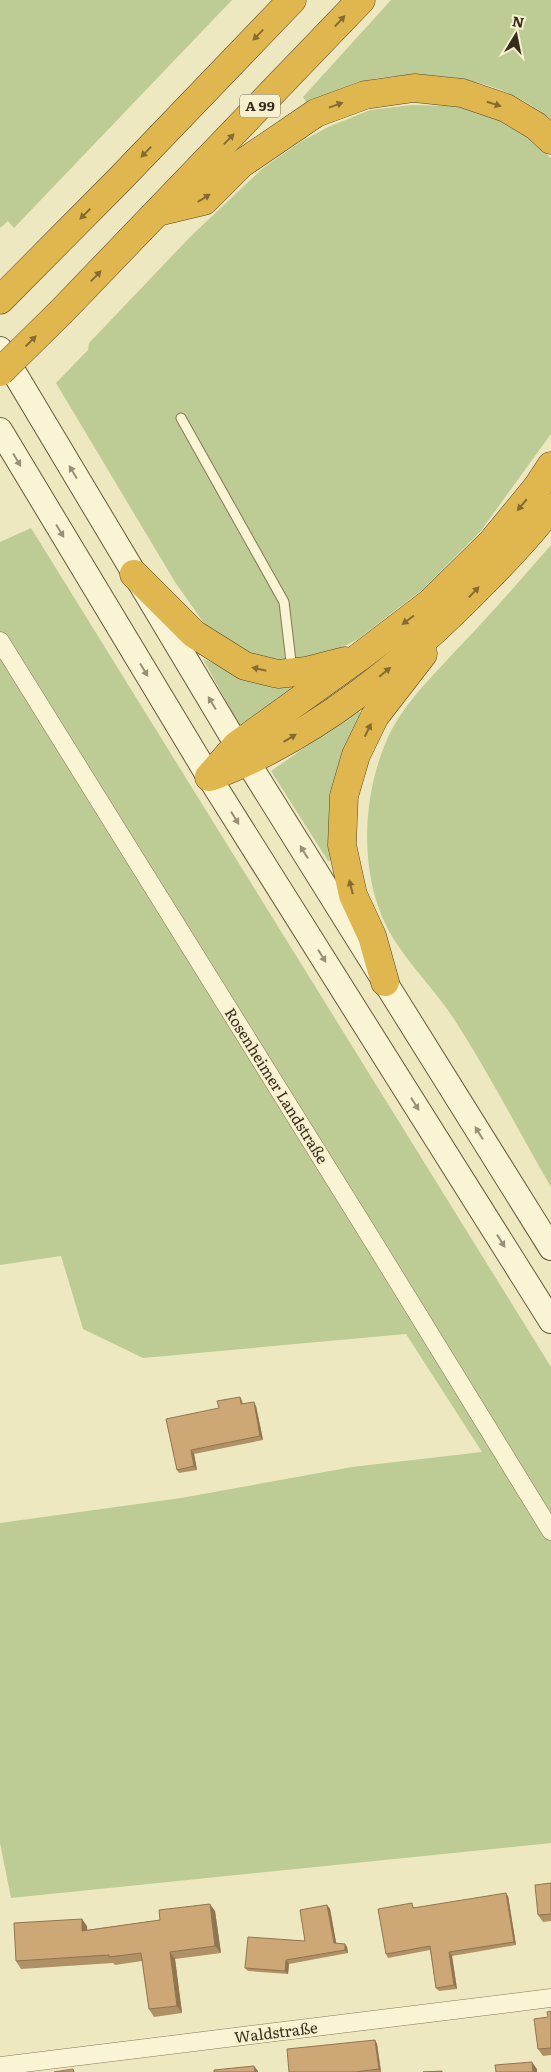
<svg xmlns="http://www.w3.org/2000/svg" width="551" height="2072" font-family="Literata,serif">
	<rect width="100%" height="100%" fill="#eee8c0"/>
	<g fill="#bdcc94">
		<path d="M0,0H232L14,228L8,221L0,228Z"/>
		<path d="M391,0H551V120C502,77 426,67 364,81C346,84 325,97 308,105L303,97Z"/>
		<path d="M411,105L459,106L501,120L529,139L551,158V434L480,532L422,590L358,639L328,655L282,660L253,654L206,626L175,582L56,383L88,350L89,343L191,236L263,168L302,141L328,127L370,110Z"/>
		<path d="M31,528L551,1367V1843L11,1898L0,1843V1523L181,1498L352,1467L482,1452L406,1334L143,1358L83,1329L61,1256L0,1265V542Z"/>
		<path d="M551,545V1187C519,1132 489,1073 454,1019C437,993 414,970 397,944C356,885 360,791 392,729C409,698 438,670 462,644C493,612 522,578 551,545Z"/>
		<path d="M203,659L220,666L300,684L239,725Z"/>
		<path d="M357,711L362,713C352,733 342,752 336,774C329,801 333,832 334,860L328,861L271,771Z"/>
	</g>
	<g fill="none" stroke-linecap="round" stroke-linejoin="round">
		<defs>
			<path id="service" d="M181,418L284,602L292,670"/>
			<g id="minor">
				<path d="M0,641L376,1246L551,1531"/>
				<path d="M0,2066L551,1998"/>
			</g>
			<g id="secondary">
				<path d="M0,349L237,745L551,1248"/>
				<path d="M0,430L209,777L551,1321"/>
			</g>
			<g id="motorway">
				<path d="M158,212L204,201L241,164L316,113L365,95L414,88L462,93L506,108L536,126L551,140"/>
				<path d="M0,300L120,179L292,0"/>
				<path d="M62,311L361,0"/>
				<path d="M134,574L194,634L245,666L278,674L306,671L345,661"/>
				<path d="M213,776C317,736 406,662 483,583C507,559 531,534 551,507"/>
				<path d="M209,777L237,745L358,658L430,603L492,542L538,486L551,466"/>
				<path d="M385,982L372,936L353,895L342,845L344,796L356,755L375,716L423,654"/>
			</g>
		</defs>
		<use href="#service" stroke="#877858" stroke-width="11"/>
		<use href="#minor" stroke="#877858" stroke-width="19"/>
		<use href="#secondary" stroke="#69593b" stroke-width="26"/>
		<use href="#motorway" stroke="#55452c" stroke-width="29"/>
		<use href="#service" stroke="#f9f4d3" stroke-width="9"/>
		<use href="#minor" stroke="#f9f4d3" stroke-width="18"/>
		<use href="#secondary" stroke="#f9f4d3" stroke-width="24"/>
		<use href="#motorway" stroke="#e0b64e" stroke-width="28"/>
		<defs>
			<path id="motorway-bridge" d="M0,372L62,311"/>
		</defs>
		<use href="#motorway-bridge" stroke="#55452c" stroke-width="29" stroke-linecap="butt"/>
		<use href="#motorway-bridge" stroke="#e0b64e" stroke-width="28"/>
	</g>
	<g fill="#b09065">
		<path d="M240,1397L242,1400L243,1404L256,1406L263,1440L194,1454L197,1470L179,1473L177,1470L219,1408Z"/>
		<path d="M551,1883V1921L543,1922L538,1915Z"/>
		<path d="M508,1896L516,1945L452,1956L457,1989L439,1991L436,1988L430,1950L388,1958L386,1954L414,1907V1908Z"/>
		<path d="M327,1905L330,1909L336,1943L345,1944L347,1947L348,1953L289,1964L288,1974L248,1971L245,1968L305,1941Z"/>
		<path d="M215,1911L221,1953L175,1959L182,2013L154,2017L149,2009L142,1961L115,1965L113,1963L21,1969L16,1961L87,1926V1930L160,1920Z"/>
		<path d="M551,2011V2055L543,2056L538,2049L548,2017Z"/>
		<path d="M375,2040L377,2044L381,2072H289Z"/>
	</g>
	<g fill="#907552">
		<path d="M254,1402L256,1406L263,1440L260,1436Z"/>
		<path d="M191,1450L194,1454L197,1470L194,1466Z"/>
		<path d="M506,1893L508,1896L516,1945L514,1942Z"/>
		<path d="M210,1904L215,1911L221,1953L215,1946Z"/>
		<path d="M327,1905L330,1909L337,1947L334,1943Z"/>
		<path d="M82,1919L87,1926L88,1938L82,1931Z"/>
		<path d="M345,1944L347,1947L348,1953L345,1950Z"/>
		<path d="M170,1952L175,1959L182,2013L177,2006Z"/>
		<path d="M449,1952L452,1956L457,1989L454,1985Z"/>
		<path d="M286,1960L289,1964L288,1974L285,1971Z"/>
		<path d="M375,2040L377,2044L381,2072L379,2069Z"/>
		<path d="M532,2062L537,2069V2072H533Z"/>
		<path d="M254,2066L258,2071V2072H255Z"/>
	</g>
	<g fill="#cda775" stroke="#907552">
		<path d="M240,1397L241,1404L254,1402L260,1436L191,1450L194,1466L177,1470L166,1419L219,1408L217,1401Z"/>
		<path d="M551,1883V1914L538,1915L535,1885Z"/>
		<path d="M506,1893L514,1942L449,1952L454,1985L436,1988L430,1946L386,1954L378,1909L412,1903L413,1908Z"/>
		<path d="M210,1904L215,1946L170,1952L177,2006L149,2009L141,1953L109,1957V1955L16,1961L14,1923L82,1919V1931L160,1920L159,1910Z"/>
		<path d="M327,1905L334,1943L345,1944V1950L286,1960L285,1971L245,1968L248,1937L305,1941L300,1910Z"/>
		<path d="M551,2011V2048L538,2049L534,2019L548,2017L547,2012Z"/>
		<path d="M375,2040L379,2069L355,2072H289L287,2049Z"/>
		<path d="M532,2062L533,2072H496L495,2065Z"/>
		<path d="M254,2066L255,2072H214V2070Z"/>
		<path d="M73,2069L74,2072H54Z"/>
		<path d="M442,2071V2072H423Z"/>
	</g>
	<defs><path id="oneway-solid" d="M-6-.8H1V-3.2L6.5 0L1 3.2V.8H-6Z" transform="scale(1.25)"/></defs>
	<g fill="#836b32">
		<use href="#oneway-solid" transform="translate(340 21) rotate(-47)"/>
		<use href="#oneway-solid" transform="translate(258 35) rotate(134)"/>
		<use href="#oneway-solid" transform="translate(494 104) rotate(18)"/>
		<use href="#oneway-solid" transform="translate(336 105) rotate(-20)"/>
		<use href="#oneway-solid" transform="translate(229 139) rotate(-46)"/>
		<use href="#oneway-solid" transform="translate(146 152) rotate(134)"/>
		<use href="#oneway-solid" transform="translate(204 198) rotate(-32)"/>
		<use href="#oneway-solid" transform="translate(85 214) rotate(135)"/>
		<use href="#oneway-solid" transform="translate(96 276) rotate(-46)"/>
		<use href="#oneway-solid" transform="translate(31 341) rotate(-45)"/>
		<use href="#oneway-solid" transform="translate(522 505) rotate(130)"/>
		<use href="#oneway-solid" transform="translate(474 592) rotate(-46)"/>
		<use href="#oneway-solid" transform="translate(408 620) rotate(143)"/>
		<use href="#oneway-solid" transform="translate(259 669) rotate(-167)"/>
		<use href="#oneway-solid" transform="translate(385 672) rotate(-40)"/>
		<use href="#oneway-solid" transform="translate(368 730) rotate(-64)"/>
		<use href="#oneway-solid" transform="translate(290 738) rotate(-31)"/>
		<use href="#oneway-solid" transform="translate(351 887) rotate(-104)"/>
	</g>
	<g fill="#989078">
		<use href="#oneway-solid" transform="translate(17 460) rotate(59)"/>
		<use href="#oneway-solid" transform="translate(73 472) rotate(-121)"/>
		<use href="#oneway-solid" transform="translate(60 531) rotate(59)"/>
		<use href="#oneway-solid" transform="translate(144 670) rotate(59)"/>
		<use href="#oneway-solid" transform="translate(212 703) rotate(-121)"/>
		<use href="#oneway-solid" transform="translate(235 818) rotate(58)"/>
		<use href="#oneway-solid" transform="translate(304 852) rotate(-122)"/>
		<use href="#oneway-solid" transform="translate(322 956) rotate(58)"/>
		<use href="#oneway-solid" transform="translate(415 1104) rotate(58)"/>
		<use href="#oneway-solid" transform="translate(479 1133) rotate(-122)"/>
		<use href="#oneway-solid" transform="translate(501 1241) rotate(58)"/>
	</g>
	<g text-anchor="middle" stroke-width="5" stroke-linejoin="round" paint-order="stroke">
		<rect fill="#f6f0cf" stroke="#706852" stroke-width="1" x="240" y="94.5" width="40" height="23" rx="4"/>
		<g font-size="14" font-weight="bold" fill="#372d1c">
			<text x="260" y="111">A 99</text>
		</g>
		<g font-size="15" fill="#372d1c" stroke="#f6f0cf">
			<text transform="translate(276 1086) rotate(58)" y="5">Rosenheimer Landstraße</text>
			<text transform="translate(276 2033) rotate(-7)" y="5">Waldstraße</text>
		</g>
	</g>
	<g transform="translate(516 35) rotate(10)" stroke="#f6f0cf" stroke-width="4" paint-order="stroke">
	<path d="M0-4L9 19L0 12L-9 19Z" fill="#372d1c"/>
	<text y="-8" font-size="14" font-weight="bold" text-anchor="middle" fill="#372d1c">N</text>
	</g>
</svg>
